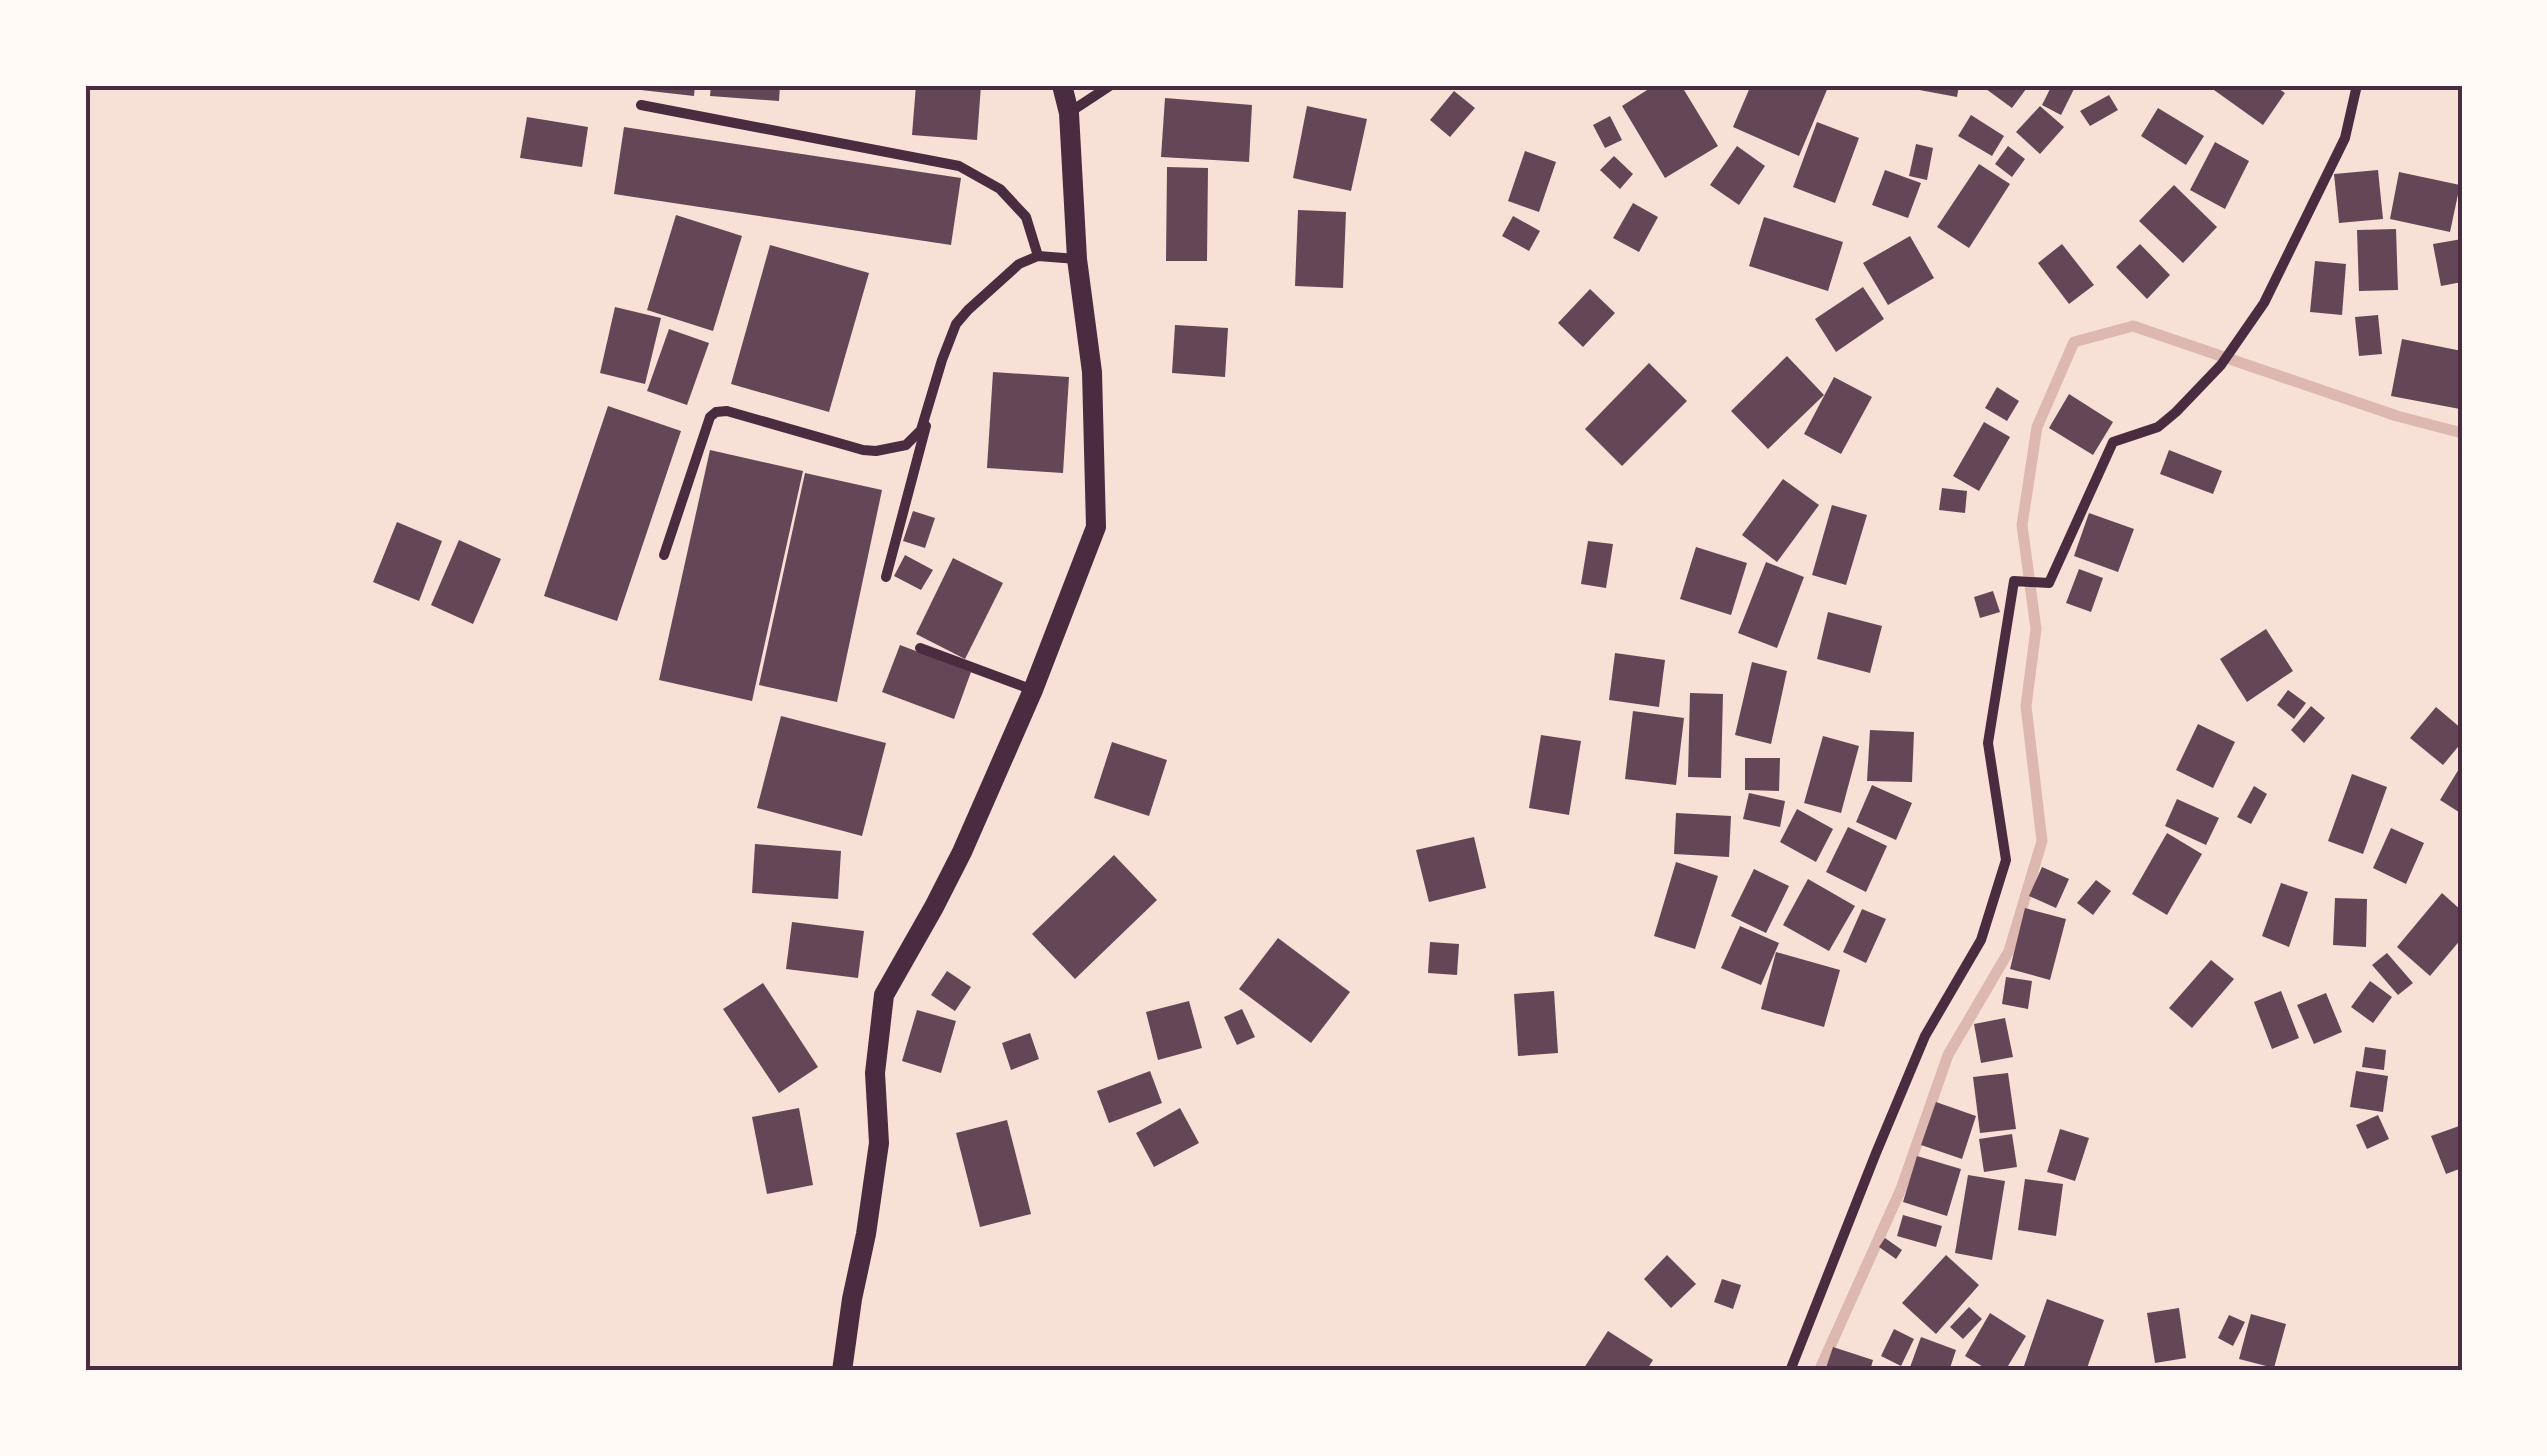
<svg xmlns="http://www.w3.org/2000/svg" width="2547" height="1456" font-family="'Exo 2',sans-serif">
	<rect width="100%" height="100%" fill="#f7e1d7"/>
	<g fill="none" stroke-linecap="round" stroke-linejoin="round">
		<path stroke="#dcb8b0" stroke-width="11" d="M1819,1371L1901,1189L1948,1055L2009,951L2042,841L2026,706L2036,629L2022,525L2037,427L2074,342L2133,326L2397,416L2462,433"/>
	</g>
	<g fill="#644757">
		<path d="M623,85H695L694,96L623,88Z"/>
		<path d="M711,85H780L779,101L710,96Z"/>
		<path d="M916,85H981L977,140L912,135Z"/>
		<path d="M1655,85H1681L1718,146L1665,178L1622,106Z"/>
		<path d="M1751,85H1829L1799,156L1733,127Z"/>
		<path d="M1915,85H1959L1957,97L1914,89Z"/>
		<path d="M1989,85H2029L2012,108L1986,89Z"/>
		<path d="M2052,85H2076L2061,115L2042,105Z"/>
		<path d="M2217,85H2273L2285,93L2263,125L2214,90Z"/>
		<path d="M1454,91L1475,108L1450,137L1430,120Z"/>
		<path d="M2109,95L2118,110L2090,126L2080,111Z"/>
		<path d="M1165,98L1252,105L1249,162L1161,157Z"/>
		<path d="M1307,106L1367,119L1351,191L1293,178Z"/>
		<path d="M2040,106L2064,127L2040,154L2016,132Z"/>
		<path d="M2158,108L2204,136L2186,165L2141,136Z"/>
		<path d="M1971,115L2004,136L1992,156L1958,136Z"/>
		<path d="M1610,116L1622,140L1605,148L1593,125Z"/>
		<path d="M527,117L588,127L582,167L520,158Z"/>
		<path d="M1817,122L1859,138L1835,203L1793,187Z"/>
		<path d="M624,127L961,178L951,245L614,194Z"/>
		<path d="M2215,142L2249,161L2225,209L2190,190Z"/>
		<path d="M1916,144L1933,148L1927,180L1909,176Z"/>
		<path d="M1737,146L1765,166L1739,205L1710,185Z"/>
		<path d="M2008,146L2025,159L2012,177L1995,164Z"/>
		<path d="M1525,151L1556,162L1539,212L1508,201Z"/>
		<path d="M1614,156L1633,174L1620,189L1600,170Z"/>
		<path d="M1979,164L2010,184L1969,248L1937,227Z"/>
		<path d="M1167,167L1208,168L1207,261H1166Z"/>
		<path d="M1885,170L1921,183L1908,218L1872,205Z"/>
		<path d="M2378,170L2383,219L2339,223L2334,174Z"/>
		<path d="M2399,172L2460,185L2450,232L2390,219Z"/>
		<path d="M2174,185L2217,227L2183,263L2139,221Z"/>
		<path d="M1633,203L1658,217L1639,252L1613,238Z"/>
		<path d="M1298,210L1346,212L1343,288L1295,286Z"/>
		<path d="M676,215L742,236L713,331L647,310Z"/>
		<path d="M1513,216L1540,231L1529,251L1502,236Z"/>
		<path d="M1764,217L1843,242L1828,291L1749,266Z"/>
		<path d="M2396,229L2398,290L2359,291L2357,230Z"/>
		<path d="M1910,236L1934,278L1888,305L1863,263Z"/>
		<path d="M2462,239V282L2441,286L2433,244Z"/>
		<path d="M2062,244L2094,285L2069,304L2038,263Z"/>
		<path d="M2140,244L2170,275L2147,299L2116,267Z"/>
		<path d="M770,245L869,273L829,412L731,384Z"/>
		<path d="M2315,261L2346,264L2342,315L2310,312Z"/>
		<path d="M1863,287L1884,319L1836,352L1815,319Z"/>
		<path d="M1590,289L1615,313L1583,347L1558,323Z"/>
		<path d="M615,307L661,318L645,384L600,373Z"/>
		<path d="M2378,315L2382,354L2359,356L2355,317Z"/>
		<path d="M1175,325L1228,328L1225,377L1172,373Z"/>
		<path d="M669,329L709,343L687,405L647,391Z"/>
		<path d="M2402,339L2462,351V396L2460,409L2391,396Z"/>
		<path d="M1787,356L1824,395L1768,449L1731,411Z"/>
		<path d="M1649,363L1687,401L1622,466L1585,429Z"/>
		<path d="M993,372L1069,377L1063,473L987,468Z"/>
		<path d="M1834,377L1872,397L1841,454L1804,434Z"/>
		<path d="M1997,387L2019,401L2007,421L1985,408Z"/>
		<path d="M2069,394L2113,422L2093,455L2049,428Z"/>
		<path d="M608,406L681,431L617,621L544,596Z"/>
		<path d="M1984,422L2010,437L1979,491L1953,476Z"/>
		<path d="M710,450L803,471L752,701L659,680Z"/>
		<path d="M2169,450L2222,471L2213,494L2160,474Z"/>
		<path d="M805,473L882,490L837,702L759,685Z"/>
		<path d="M1783,479L1819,505L1777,562L1742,535Z"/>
		<path d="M1942,488L1967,491L1965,513L1939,510Z"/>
		<path d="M1832,505L1867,515L1846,585L1812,575Z"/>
		<path d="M913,511L935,518L925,548L903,541Z"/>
		<path d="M2089,513L2134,529L2118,572L2074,556Z"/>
		<path d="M397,522L442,541L419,601L373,582Z"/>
		<path d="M459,540L501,559L473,624L431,605Z"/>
		<path d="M1588,541L1613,544L1606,588L1581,584Z"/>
		<path d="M1696,547L1747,563L1731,615L1680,599Z"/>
		<path d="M905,555L933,570L921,590L894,576Z"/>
		<path d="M953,558L1003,583L965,659L916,634Z"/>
		<path d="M1766,562L1804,577L1777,648L1738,633Z"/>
		<path d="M2079,569L2103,578L2091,612L2066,603Z"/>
		<path d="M1993,591L2000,612L1980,618L1974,597Z"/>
		<path d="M1828,612L1882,626L1870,673L1817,659Z"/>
		<path d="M2266,629L2293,671L2247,702L2220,659Z"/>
		<path d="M900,645L971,672L954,719L882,692Z"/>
		<path d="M1615,653L1665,660L1659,707L1609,700Z"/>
		<path d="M1752,662L1787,671L1771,744L1735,735Z"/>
		<path d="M2288,690L2306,703L2294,719L2277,705Z"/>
		<path d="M1690,693L1723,694L1721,778L1688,777Z"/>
		<path d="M2311,706L2325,718L2304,743L2291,730Z"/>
		<path d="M2436,707L2462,729V742L2443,765L2410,738Z"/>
		<path d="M1633,711L1684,718L1676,785L1625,779Z"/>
		<path d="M781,716L886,743L862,836L757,808Z"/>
		<path d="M2198,724L2235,742L2213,788L2176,770Z"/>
		<path d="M1870,730L1914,732L1912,782L1867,781Z"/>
		<path d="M1541,735L1581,741L1569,815L1529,808Z"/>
		<path d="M1823,736L1859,746L1841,813L1804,803Z"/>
		<path d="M1112,742L1167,760L1149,816L1094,798Z"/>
		<path d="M1745,758H1780L1779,791L1745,790Z"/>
		<path d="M2462,764V814L2440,800Z"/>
		<path d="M2352,774L2387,787L2363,854L2328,841Z"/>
		<path d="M1872,785L1912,803L1896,840L1856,822Z"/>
		<path d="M2254,786L2267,794L2251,824L2237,817Z"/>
		<path d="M1749,793L1785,801L1780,827L1743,819Z"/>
		<path d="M2177,799L2219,818L2206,845L2165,826Z"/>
		<path d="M1797,809L1833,829L1816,862L1780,842Z"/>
		<path d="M1676,813L1731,816L1729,857L1674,854Z"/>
		<path d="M1848,827L1887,846L1866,892L1826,872Z"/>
		<path d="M2391,828L2424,843L2406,884L2373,868Z"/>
		<path d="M2167,833L2202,854L2167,915L2132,894Z"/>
		<path d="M1474,837L1486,888L1429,902L1416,850Z"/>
		<path d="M755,844L841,851L838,899L752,893Z"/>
		<path d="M1114,855L1157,900L1075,979L1032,934Z"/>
		<path d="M1676,862L1718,876L1695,949L1654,936Z"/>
		<path d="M2042,867L2069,879L2056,908L2029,896Z"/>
		<path d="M1754,869L1789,886L1766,933L1731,916Z"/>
		<path d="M1808,879L1855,906L1829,951L1783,925Z"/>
		<path d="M2096,880L2111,891L2093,915L2077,903Z"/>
		<path d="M2281,883L2308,892L2289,947L2262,936Z"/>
		<path d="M2442,893L2462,911V938L2430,976L2397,947Z"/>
		<path d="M2335,898L2367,899L2366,947L2333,945Z"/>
		<path d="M2025,908L2066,919L2050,980L2010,969Z"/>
		<path d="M1862,909L1886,919L1866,963L1843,952Z"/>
		<path d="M792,922L864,931L858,978L786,969Z"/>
		<path d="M1740,926L1779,943L1761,985L1721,968Z"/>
		<path d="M1278,938L1350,992L1311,1043L1239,989Z"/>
		<path d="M1430,942L1459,944L1457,975L1428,973Z"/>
		<path d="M1776,952L1840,970L1824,1027L1761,1009Z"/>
		<path d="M2387,953L2413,983L2398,995L2372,965Z"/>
		<path d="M2211,960L2234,979L2192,1028L2169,1008Z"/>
		<path d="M947,971L971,987L955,1011L931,995Z"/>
		<path d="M2006,977L2032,981L2028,1009L2002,1004Z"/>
		<path d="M2370,981L2392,997L2373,1023L2351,1007Z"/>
		<path d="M763,983L818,1067L779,1093L723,1009Z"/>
		<path d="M1554,991L1558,1053L1518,1056L1514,994Z"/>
		<path d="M2281,991L2299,1038L2272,1049L2254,1002Z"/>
		<path d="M2326,993L2342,1032L2314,1044L2297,1005Z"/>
		<path d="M1189,1001L1202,1048L1158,1060L1146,1012Z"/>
		<path d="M1242,1009L1255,1037L1237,1045L1224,1017Z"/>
		<path d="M917,1010L956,1021L941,1073L902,1061Z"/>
		<path d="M2005,1018L2013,1057L1981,1063L1974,1024Z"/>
		<path d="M1030,1033L1039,1059L1011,1070L1002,1043Z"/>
		<path d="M2365,1047L2386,1050L2384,1070L2362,1067Z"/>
		<path d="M1150,1071L1162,1103L1109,1123L1097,1091Z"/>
		<path d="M2356,1071L2388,1076L2383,1112L2350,1107Z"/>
		<path d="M2008,1073L2016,1129L1980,1133L1973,1077Z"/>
		<path d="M1936,1102L1976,1116L1962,1159L1921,1145Z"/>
		<path d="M799,1108L813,1185L767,1194L752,1117Z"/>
		<path d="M1180,1108L1199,1143L1154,1167L1136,1133Z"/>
		<path d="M2378,1115L2389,1139L2367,1149L2356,1125Z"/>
		<path d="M1007,1120L1031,1214L980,1227L956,1133Z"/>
		<path d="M2462,1125V1168L2446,1174L2431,1136Z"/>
		<path d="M2060,1129L2089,1138L2075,1181L2047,1172Z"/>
		<path d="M2012,1134L2017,1167L1984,1172L1979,1139Z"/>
		<path d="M1917,1156L1961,1169L1947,1216L1903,1202Z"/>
		<path d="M1968,1175L2005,1181L1992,1260L1955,1253Z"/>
		<path d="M2025,1179L2063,1184L2056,1236L2018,1230Z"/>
		<path d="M1903,1215L1942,1226L1936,1247L1897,1236Z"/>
		<path d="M1885,1238L1902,1250L1896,1259L1879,1247Z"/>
		<path d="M1667,1255L1696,1284L1671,1308L1644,1279Z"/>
		<path d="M1946,1255L1979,1285L1936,1334L1902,1303Z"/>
		<path d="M1722,1279L1741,1285L1733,1309L1714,1302Z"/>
		<path d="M2047,1299L2104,1320L2086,1371H2040L2024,1366Z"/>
		<path d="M1969,1307L1982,1319L1963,1339L1950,1327Z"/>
		<path d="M2179,1308L2186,1358L2155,1363L2147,1313Z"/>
		<path d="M1990,1313L2026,1336L2005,1371H1990L1965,1356Z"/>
		<path d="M2251,1314L2286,1324L2274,1368L2239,1359Z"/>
		<path d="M2229,1315L2245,1322L2233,1346L2218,1338Z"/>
		<path d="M1894,1329L1914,1339L1901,1366L1881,1356Z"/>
		<path d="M1608,1331L1653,1360L1646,1371H1582Z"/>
		<path d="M1921,1337L1956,1350L1949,1371L1909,1370Z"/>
		<path d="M1833,1347L1873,1360L1870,1371H1825Z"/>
	</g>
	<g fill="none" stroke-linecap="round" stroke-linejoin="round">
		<g stroke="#4a2c40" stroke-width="10">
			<path d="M641,105L959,166L1000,189L1026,217L1038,256"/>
			<path d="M1070,112L1111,85"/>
			<path d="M664,555L710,417L716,412L727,411L863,450L876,451L906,445L921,430L942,360L956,324L968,310L1019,264L1038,256L1077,259"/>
			<path d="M886,577L926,426"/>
			<path d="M920,648L1033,690"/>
			<path d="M1790,1371L1876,1153L1925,1036L1981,940L2006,860L1988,743L2014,581L2049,583L2113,442L2158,427L2176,412L2221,365L2264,303L2345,138L2357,85"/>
		</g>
		<path stroke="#4a2c40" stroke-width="20" d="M842,1371L852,1299L866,1234L879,1143L875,1073L884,995L934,907L962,852L1033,690L1096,527L1092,372L1077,259L1069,113L1062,85"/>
	</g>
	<rect width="2547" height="1456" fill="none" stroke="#fffaf5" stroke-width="175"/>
	<rect x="88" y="88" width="2372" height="1280" fill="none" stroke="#4a2c40" stroke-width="4"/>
</svg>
